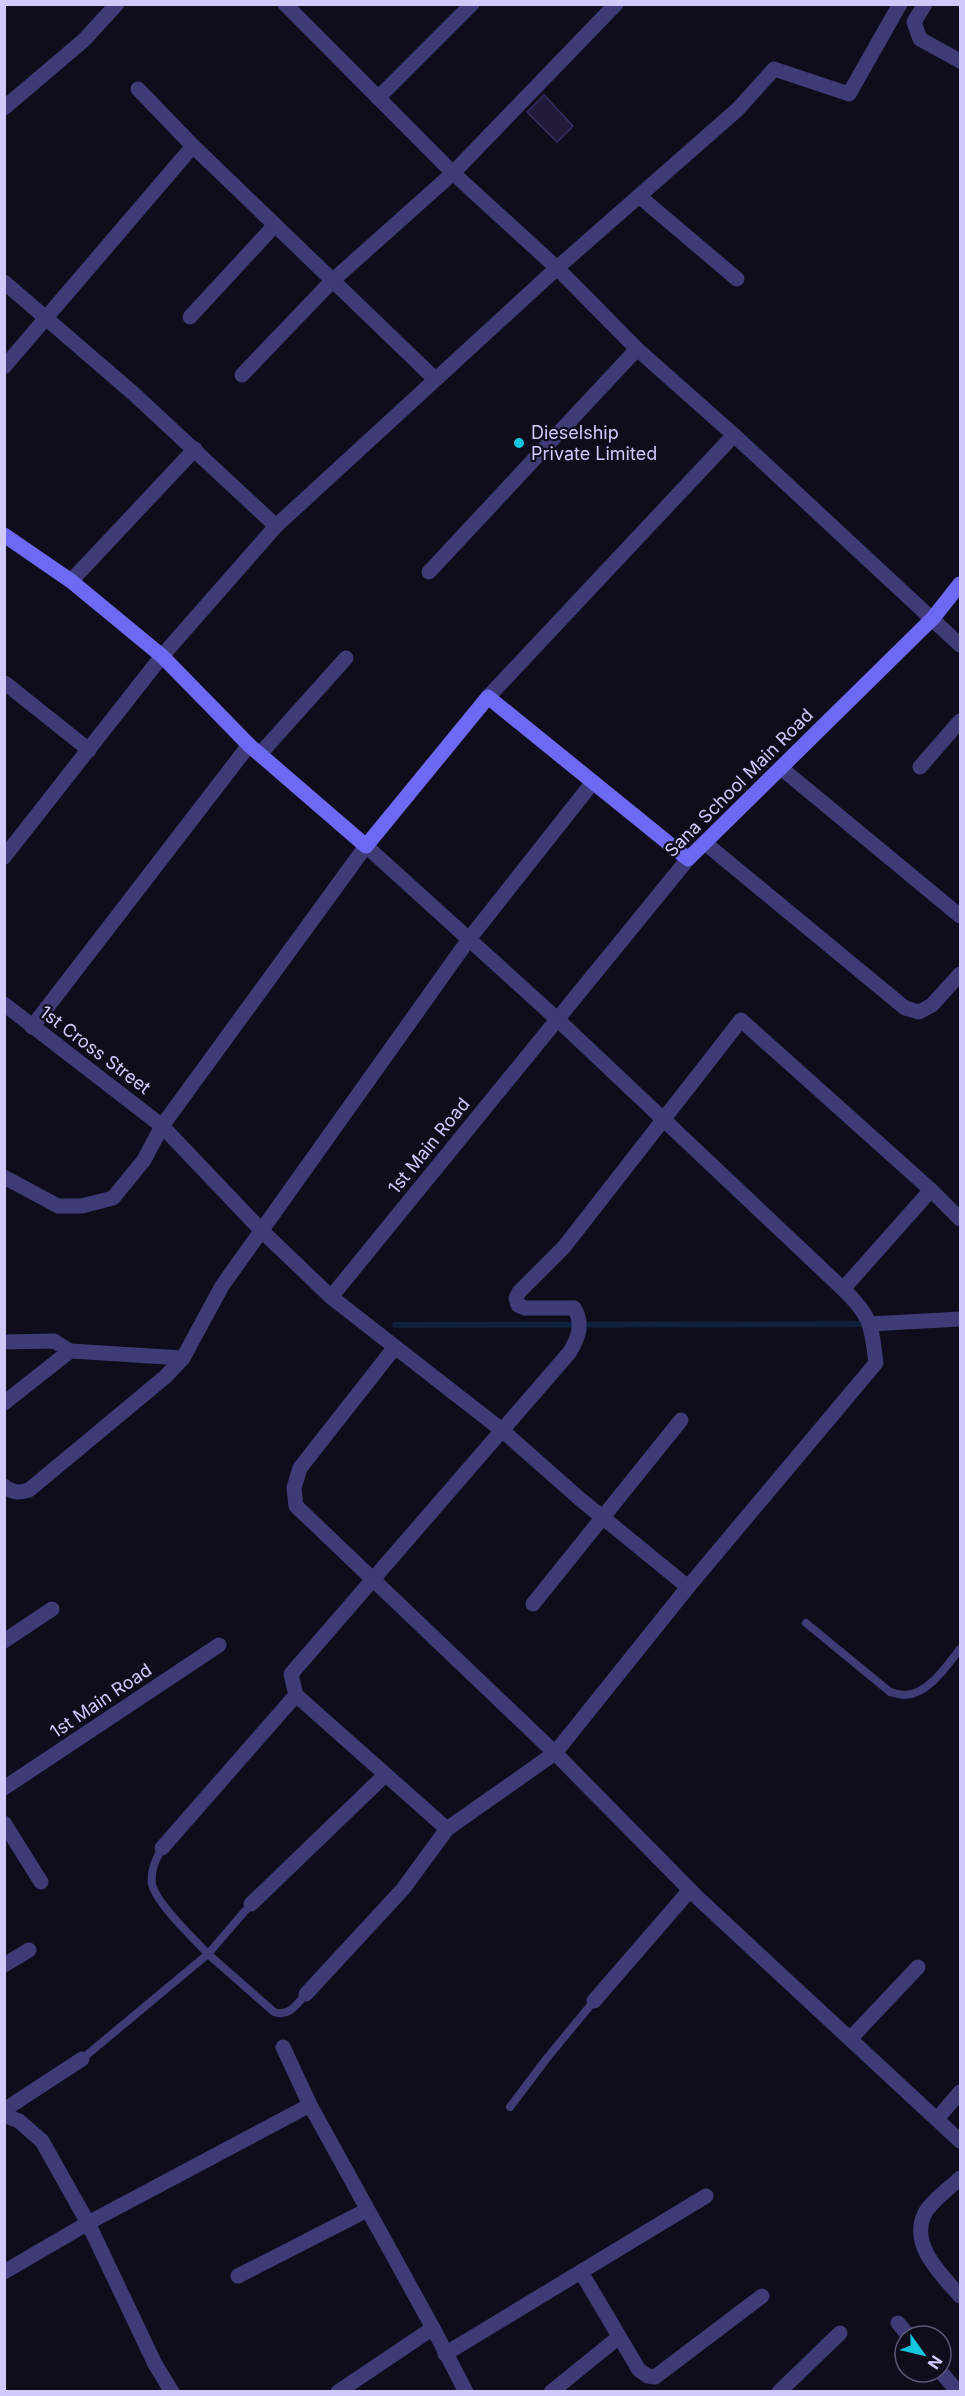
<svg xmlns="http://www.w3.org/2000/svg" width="965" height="2396" font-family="Inter,sans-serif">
	<rect width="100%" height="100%" fill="#0f0c1b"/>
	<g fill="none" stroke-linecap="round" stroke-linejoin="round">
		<path stroke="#0f203c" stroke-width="6" d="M395,1325L867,1324"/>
	</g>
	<path fill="#211a3a" stroke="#392e64" stroke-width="1.5" d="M544,95L573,126L557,142L527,112Z"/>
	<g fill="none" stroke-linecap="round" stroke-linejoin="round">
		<g stroke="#3e3b76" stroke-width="8">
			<path d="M806,1623L890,1692C894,1693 900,1695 905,1695C929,1694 947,1665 960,1649"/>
			<path d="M251,1904L208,1954L274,2012C289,2017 296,2005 306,1994"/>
			<path d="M82,2059L208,1954C193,1938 156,1903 152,1884C150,1871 156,1859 162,1848"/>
			<path d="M510,2107L547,2058L594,2001"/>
		</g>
		<g stroke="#3e3b76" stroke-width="15">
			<path d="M285,4L453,173L557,268L637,349L734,435L960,645"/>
			<path d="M925,4L914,22L920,39L960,61"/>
			<path d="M138,89L193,146L435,379"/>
			<path d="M378,98L472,4"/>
			<path d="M4,108L84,40L117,4"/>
			<path d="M639,196L737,279"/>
			<path d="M4,282L134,394L276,526"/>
			<path d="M190,317L275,225"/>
			<path d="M4,367L193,146"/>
			<path d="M242,375L332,281L453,173L616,4"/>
			<path d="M429,572L637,349"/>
			<path d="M71,581L195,449"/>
			<path d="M5,683L89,750"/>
			<path d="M488,697L734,435"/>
			<path d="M260,754L346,658"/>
			<path d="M920,767L960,721"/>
			<path d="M781,768L960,916"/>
			<path d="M705,843L905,1008L919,1012L932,1005L960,974"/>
			<path d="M4,857L162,656L276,526L557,268L738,109L774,69L849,94L900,4"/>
			<path d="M4,1004L162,1126L261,1230L331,1297L503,1431L580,1499L688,1587"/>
			<path d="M32,1027L249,745"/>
			<path d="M4,1177L58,1206H82L113,1198L144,1160L162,1126L366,846L557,1019L843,1289C872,1317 871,1325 876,1363L688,1587L555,1753L447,1829L403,1889L306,1994"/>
			<path d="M931,1190L960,1219"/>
			<path d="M331,1297L688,859"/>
			<path d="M870,1324L960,1319"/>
			<path d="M4,1342L54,1341L70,1351L183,1358"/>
			<path d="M395,1347L300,1468L294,1488L296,1506L555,1753L698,1898L960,2141"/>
			<path d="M4,1403L70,1351"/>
			<path d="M4,1486C13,1493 19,1493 29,1490L165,1377L183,1358L222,1286L469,939L593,782"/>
			<path d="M533,1604L681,1420"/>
			<path d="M4,1641L52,1609"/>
			<path d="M4,1788L219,1645"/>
			<path d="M4,1823L41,1882"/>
			<path d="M447,1829L296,1695L291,1674L569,1353C578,1339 584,1324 574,1308H525L518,1305L516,1298L519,1292L564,1247L741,1020L931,1190L843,1289"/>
			<path d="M162,1848L296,1695"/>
			<path d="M251,1904L385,1775"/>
			<path d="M4,1965L29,1950"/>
			<path d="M594,2001L690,1890"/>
			<path d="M850,2039L918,1967"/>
			<path d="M283,2047L310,2105L433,2328L338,2392"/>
			<path d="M4,2110L82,2059"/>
			<path d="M4,2115L19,2121L42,2141L88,2223L155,2364L172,2392"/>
			<path d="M937,2119L960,2092"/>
			<path d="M960,2178C951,2187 928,2204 924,2215C910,2246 942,2275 960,2296"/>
			<path d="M4,2272L88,2223L310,2105"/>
			<path d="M581,2272L639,2370L648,2376L655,2377L762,2296"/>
			<path d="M238,2276L367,2210"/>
			<path d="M898,2323L909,2336"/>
			<path d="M433,2328L466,2392"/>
			<path d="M445,2354L706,2196"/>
			<path d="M941,2372L958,2392"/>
			<path d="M551,2392L619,2337"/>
			<path d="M779,2392L840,2333"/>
		</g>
		<path stroke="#6e69f3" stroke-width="15" d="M4,535L71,581L162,656L249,745L366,846L488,697L688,859L933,618L960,584"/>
	</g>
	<circle fill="#12c7df" stroke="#0f0c1b" stroke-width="2" cx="519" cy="443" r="6"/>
	<g text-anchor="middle" stroke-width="4.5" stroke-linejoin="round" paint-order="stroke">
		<g font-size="18" fill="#d0cafb" stroke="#0f0c1b" text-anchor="start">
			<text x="531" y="439">Dieselship<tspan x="531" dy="21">Private Limited</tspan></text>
		</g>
		<g font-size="18" fill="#d0cafb" stroke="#0f0c1b">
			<text transform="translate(739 783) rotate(-45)" y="6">Sana School Main Road</text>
			<text transform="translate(95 1050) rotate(37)" y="6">1st Cross Street</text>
			<text transform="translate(429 1146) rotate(-51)" y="6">1st Main Road</text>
			<text transform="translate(101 1701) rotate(-34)" y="6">1st Main Road</text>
		</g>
	</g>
	<rect width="965" height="2396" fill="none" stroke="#d0cafb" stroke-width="12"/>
	<g transform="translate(923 2354) rotate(124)"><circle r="28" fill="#0f0c1b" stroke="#5c5875" stroke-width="1.5"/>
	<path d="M0-4.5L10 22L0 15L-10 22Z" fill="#12c7df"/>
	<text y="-9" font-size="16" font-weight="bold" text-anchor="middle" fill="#d0cafb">N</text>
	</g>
</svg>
